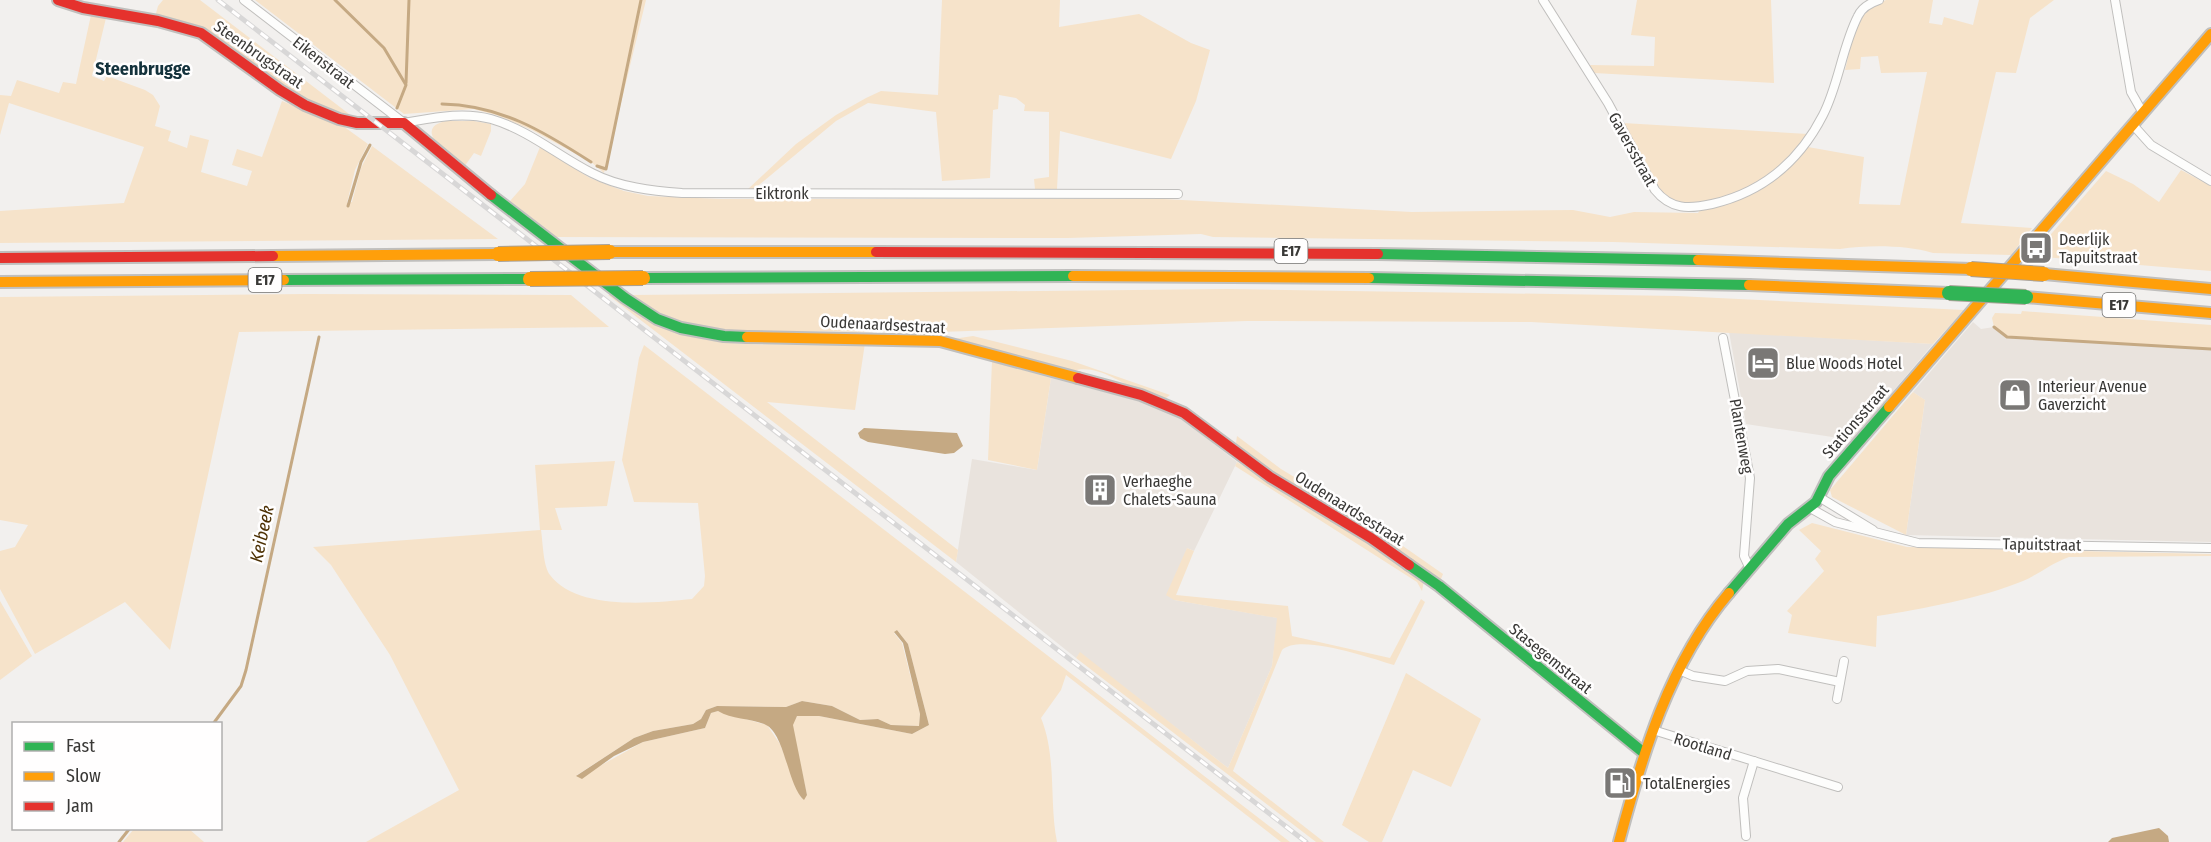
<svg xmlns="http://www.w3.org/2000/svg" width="2211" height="842" font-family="'Fira Sans Condensed',sans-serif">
	<rect width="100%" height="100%" fill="#f2f0ee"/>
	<g fill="#e9e3dd">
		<path d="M1973,322L1981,329L1994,327L1998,332L2062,339L2211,349V542L1906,535L1925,400L1913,392Z"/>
		<path d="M1729,332L1933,344L1852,440L1746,424Z"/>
		<path d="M1051,378L1157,406L1176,414L1237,462L1194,551L1187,548L1174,600L1278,618L1272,666L1228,768L1080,653L1076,658L956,562L972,459L1037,470Z"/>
	</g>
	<g fill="#f6e3ca" fill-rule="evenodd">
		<path d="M163,0H200L353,117L300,98L271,79L205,29L155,17L158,6Z"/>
		<path d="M255,0H646L604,173L591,162L532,130L496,115L473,109L404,114Z"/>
		<path d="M942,0H1060L1059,27L1139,14L1191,43L1210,50L1196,101L1171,159L1060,131L1057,189H1035L1034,179L1049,177V112L1024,111L1025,105L1016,98L999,95L998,109L993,110L990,178L942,181L936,112L868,103L836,121L753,190H747L796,144L836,115L866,98L881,91L938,95Z"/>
		<path d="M1637,0H1771L1774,83L1594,73L1590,65L1654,66L1655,37L1631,35Z"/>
		<path d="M1886,0H1933L1929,23L1942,25L1944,17L1973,25L1979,0H2054L2030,18L2016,73L1996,72L1961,223L2032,228L2011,255L1933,253C1905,245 1869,245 1840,249L1613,242L1213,237L1201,234L1068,238L555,237L510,201L525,184L540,147L590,178L624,191L648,196L721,199H1163L1412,212L1573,210L1610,217L1634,212L1698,213L1701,209C1750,199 1775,185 1808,147L1864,157L1859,204L1900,205L1927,72L1881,73L1878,56L1861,57L1860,69L1845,70C1854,37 1852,14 1886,0Z"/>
		<path d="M91,15L106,18L92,76L104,81L107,76L145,90L153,95L160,106L155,126L171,131L168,141L187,148L190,135L209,140L201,172L247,186L252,171L232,165L237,149L262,157L282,101L343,126L368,144L355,170L347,203L352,202L361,168L372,146L498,239L0,243V211L124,203L144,147L9,103L0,135V95L11,96L17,80L59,93L63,82L76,84Z"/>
		<path d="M446,121H474L491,124V131L481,156L474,153L464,167C452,157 410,129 446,121Z"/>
		<path d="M1623,123L1808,134C1777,173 1749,196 1698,202C1689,203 1680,206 1671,201C1648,186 1635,146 1623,123Z"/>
		<path d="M2181,170L2211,186V271L2032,256L2106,171L2133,184L2159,202Z"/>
		<path d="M1228,289L1677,296L1964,310L1933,344L1531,322L1247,321L940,332L723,331L684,324L656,311L631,295Z"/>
		<path d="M307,294L571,295L609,327L239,332L170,650L125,602L35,654L0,589V551L15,547L28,525L0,520V297Z"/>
		<path d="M608,295C616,295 621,301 628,306C647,321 671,330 695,337C739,349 817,343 865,343L855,410L767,402L958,550L956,562Z"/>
		<path d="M2022,311L2211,325V349L2007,337L1994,327L1992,318L1995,313L2021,314Z"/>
		<path d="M973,336L1072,361L1170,395L1166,398C1157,396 1147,394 1138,390C1117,381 1096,364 1072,371L953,339Z"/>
		<path d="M644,345L1290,842H1281L1066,675L1061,690L1041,718C1057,757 1049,802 1057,842H366L459,790L390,655L331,565L313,547L540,530L535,465L615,461L607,506L555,508L562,530H541C543,543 543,566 550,575C577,611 652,603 692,599L704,586L705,576L698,503L634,502L622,460L639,358ZM897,630L908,644L929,725L912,734L819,716H797L792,725L807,795L801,798L780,744L767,725L718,711L711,713L705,728L643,742L580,777L577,775L634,738L653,731L693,724L701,719L706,710L717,706L786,707L802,701L832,706L860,720L878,719L891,725L919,726L920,714L902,643L894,633Z"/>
		<path d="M992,361L1051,378L1037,470L988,460Z"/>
		<path d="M1913,392L1925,400L1906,535L1832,497L1830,490Z"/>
		<path d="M1237,436L1281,469L1367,521L1443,574L1441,579L1432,576L1244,452L1236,443Z"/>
		<path d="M1237,462L1370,543L1424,581L1422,591L1417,582L1235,466Z"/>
		<path d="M1812,523L1907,547L2211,554V556L2069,557C2052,563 2039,574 2023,581C1982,598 1922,609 1877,616L1876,647L1788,633L1792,615L1787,611L1824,571L1815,559L1821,551L1799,530Z"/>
		<path d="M1187,548L1194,551L1176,595L1288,606L1292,636L1390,658L1421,599L1425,602L1394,665C1371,658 1299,633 1282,650L1233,771L1324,842H1316L1076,658L1080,652L1228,768L1272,666L1277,618L1174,600L1166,595Z"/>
		<path d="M0,601L32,656L0,680Z"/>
		<path d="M1406,673L1481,719L1451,787L1413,770L1382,842H1369L1342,825Z"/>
		<path d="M134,829H189L204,842H123Z"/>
	</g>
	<g fill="#c5a983">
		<path d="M864,428L957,433L963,446L954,453L945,454L868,442L860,438L858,433Z"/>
		<path d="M897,630L908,644L929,725L912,734L819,716H797L793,725L807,795L804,800C788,787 785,734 766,725C752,718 732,720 718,711L711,713L705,728L643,742L614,756L582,779L576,776L634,738L653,731L693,724L701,719L706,710L717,706L786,707L802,701L832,706L860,720L878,719L891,725L919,726L920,714L903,643L894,632Z"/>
		<path d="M2159,828L2168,836L2169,842H2108L2112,838Z"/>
	</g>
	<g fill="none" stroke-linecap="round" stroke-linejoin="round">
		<g stroke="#c5a983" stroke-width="3">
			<path d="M335,0L384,48L406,85L397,108"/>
			<path d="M406,83L409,0"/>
			<path d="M442,104C500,105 543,131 591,162"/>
			<path d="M597,166L606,169L641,0"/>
			<path d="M348,206L361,162L370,145"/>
			<path d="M1994,327L2007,337L2211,349"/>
			<path d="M213,724L241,686L246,670L319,337"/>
			<path d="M119,842L130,828"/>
		</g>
		<defs>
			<g id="street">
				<path d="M244,0L404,123C433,118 462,111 491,119C529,130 558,156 592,173C619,187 652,191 682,193L1178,194"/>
				<path d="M1543,0L1608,103L1655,190C1671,210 1689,209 1712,204C1763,192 1799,162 1823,115C1839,84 1842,47 1858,16C1862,7 1870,3 1879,0"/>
				<path d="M2115,0L2131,92L2143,113"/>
				<path d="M2133,125L2151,145L2211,181"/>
				<path d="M1723,338L1750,478L1744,556L1750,569"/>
				<path d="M1819,497L1873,530"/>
				<path d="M1810,508L1835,522L1918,543L2211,548"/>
				<path d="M1679,670L1693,676L1725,681L1747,671L1778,669L1840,682"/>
				<path d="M1837,699L1844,661"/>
				<path d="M1653,730L1838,787"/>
				<path d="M1746,836L1743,798L1754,761"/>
			</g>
			<g id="fast">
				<path d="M491,195L625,298L657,319L681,328L724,336L747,337"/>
				<path d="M1378,254L1698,260"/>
				<path d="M643,278L1073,276"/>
				<path d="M1369,278L1749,285"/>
				<path d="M284,280L530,279"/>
				<path d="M1409,565L1439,586L1644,753"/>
				<path d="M1729,593L1788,524L1816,502L1829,476L1889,407"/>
			</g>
			<g id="slow">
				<path d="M610,252H876"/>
				<path d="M273,256L498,254"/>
				<path d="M1698,260L1971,269"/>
				<path d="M2044,274L2211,289"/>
				<path d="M1073,276L1369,278"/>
				<path d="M0,282L284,280"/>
				<path d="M1749,285L1949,293"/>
				<path d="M2026,297L2211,313"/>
				<path d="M747,337L940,341L1078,378"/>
				<path d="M1889,407L2211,34"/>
				<path d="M1619,842C1642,756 1669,663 1729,593"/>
			</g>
			<g id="jam">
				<path d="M58,0L83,8L158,21L201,33L280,90L305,105L339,119L357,123H404L491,195"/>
				<path d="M876,252L1378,254"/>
				<path d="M0,258L273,256"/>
				<path d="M1078,378L1141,395L1184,413L1270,477L1371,538L1409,565"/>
			</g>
		</defs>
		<use href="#street" stroke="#c0bfbd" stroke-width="10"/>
		<use href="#fast" stroke="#c0bfbd" stroke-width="14"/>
		<use href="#slow" stroke="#c0bfbd" stroke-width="14"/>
		<use href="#jam" stroke="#c0bfbd" stroke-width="14"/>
		<use href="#street" stroke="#fdfdfc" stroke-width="8"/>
		<use href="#fast" stroke="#30b455" stroke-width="10"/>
		<use href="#slow" stroke="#ff9f0a" stroke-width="10"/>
		<use href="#jam" stroke="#e5322d" stroke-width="10"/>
		<defs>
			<path id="rail" d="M218,0L1306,842"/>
		</defs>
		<use href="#rail" stroke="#d8d7d7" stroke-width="5"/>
		<use href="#rail" stroke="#fffefe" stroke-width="3" stroke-dasharray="9" stroke-linecap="butt"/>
		<defs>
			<path id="fast-bridge" d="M1949,293L2026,297"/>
			<g id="slow-bridge">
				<path d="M498,254L610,252"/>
				<path d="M1971,269L2044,274"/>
				<path d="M530,279L643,278"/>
			</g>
		</defs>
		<use href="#fast-bridge" stroke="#a9a197" stroke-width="16" stroke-linecap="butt"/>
		<use href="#slow-bridge" stroke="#a9a197" stroke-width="16" stroke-linecap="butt"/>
		<use href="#fast-bridge" stroke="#30b455" stroke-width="14"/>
		<use href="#slow-bridge" stroke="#ff9f0a" stroke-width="14"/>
	</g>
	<defs>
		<symbol id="bus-square" viewBox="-11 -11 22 22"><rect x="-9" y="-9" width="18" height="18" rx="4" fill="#7a7876" stroke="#fffefe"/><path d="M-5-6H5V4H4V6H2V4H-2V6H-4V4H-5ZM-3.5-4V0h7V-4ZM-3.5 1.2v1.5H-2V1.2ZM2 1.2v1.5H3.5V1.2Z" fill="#fff"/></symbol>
		<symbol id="hotel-square" viewBox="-11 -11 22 22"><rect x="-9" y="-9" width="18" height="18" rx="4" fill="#7a7876" stroke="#fffefe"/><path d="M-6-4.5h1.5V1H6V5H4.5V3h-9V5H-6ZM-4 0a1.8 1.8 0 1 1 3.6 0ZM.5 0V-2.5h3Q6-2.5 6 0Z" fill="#fff"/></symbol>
		<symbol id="shop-square" viewBox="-11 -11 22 22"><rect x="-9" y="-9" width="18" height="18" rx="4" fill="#7a7876" stroke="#fffefe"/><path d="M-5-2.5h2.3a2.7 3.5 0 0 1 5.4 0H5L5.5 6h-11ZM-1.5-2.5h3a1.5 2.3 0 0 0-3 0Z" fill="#fff"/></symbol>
		<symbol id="building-square" viewBox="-11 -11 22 22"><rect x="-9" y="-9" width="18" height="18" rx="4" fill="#7a7876" stroke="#fffefe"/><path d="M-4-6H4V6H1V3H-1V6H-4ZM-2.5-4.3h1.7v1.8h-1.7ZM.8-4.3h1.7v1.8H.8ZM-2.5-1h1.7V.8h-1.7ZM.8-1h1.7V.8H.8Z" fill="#fff"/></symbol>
		<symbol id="fuel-square" viewBox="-11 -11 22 22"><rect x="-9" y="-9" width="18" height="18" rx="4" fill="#7a7876" stroke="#fffefe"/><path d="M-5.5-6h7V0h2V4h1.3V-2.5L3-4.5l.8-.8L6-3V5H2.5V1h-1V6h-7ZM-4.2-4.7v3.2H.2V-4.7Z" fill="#fff"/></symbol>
	</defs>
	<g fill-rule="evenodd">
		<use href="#bus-square" x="2017" y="229" width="38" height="38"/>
		<use href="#hotel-square" x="1744" y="344" width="38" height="38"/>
		<use href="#shop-square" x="1996" y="376" width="38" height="38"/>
		<use href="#building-square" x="1081" y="471" width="38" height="38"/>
		<use href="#fuel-square" x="1601" y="764" width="38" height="38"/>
	</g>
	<g text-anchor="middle" stroke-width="5" stroke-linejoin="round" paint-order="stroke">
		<g fill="#fffefe" stroke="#747372" stroke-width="1.5">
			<rect x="1274.5" y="239" width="33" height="24" rx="4.5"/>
			<rect x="248.5" y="268" width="33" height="24" rx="4.5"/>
			<rect x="2102.5" y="293" width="33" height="24" rx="4.5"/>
		</g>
		<g font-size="15" font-weight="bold" fill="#393836">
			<text x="1291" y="256">E17</text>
			<text x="265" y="285">E17</text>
			<text x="2119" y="310">E17</text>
		</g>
		<g font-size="16" fill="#393836" stroke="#fffefe">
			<text transform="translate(259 54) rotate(35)" y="6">Steenbrugstraat</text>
			<text transform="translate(324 62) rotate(38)" y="6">Eikenstraat</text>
			<text transform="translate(1633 149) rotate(61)" y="6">Gaversstraat</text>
			<text x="782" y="199">Eiktronk</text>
			<text transform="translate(883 324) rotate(3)" y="6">Oudenaardsestraat</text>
			<text transform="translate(1855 421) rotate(-49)" y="6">Stationsstraat</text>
			<text transform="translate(1742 436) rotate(80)" y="6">Plantenweg</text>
			<text transform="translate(1350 508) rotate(32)" y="6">Oudenaardsestraat</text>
			<text transform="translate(2042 544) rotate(1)" y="6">Tapuitstraat</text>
			<text transform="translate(1551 658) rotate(39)" y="6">Stasegemstraat</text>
			<text transform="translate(1703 746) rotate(17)" y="6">Rootland</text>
		</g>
		<g font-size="16" fill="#393836" stroke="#fffefe" text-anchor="start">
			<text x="2059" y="245">Deerlijk<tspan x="2059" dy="18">Tapuitstraat</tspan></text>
			<text x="1786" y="369">Blue Woods Hotel</text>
			<text x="2038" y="392">Interieur Avenue<tspan x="2038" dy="18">Gaverzicht</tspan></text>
			<text x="1123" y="487">Verhaeghe<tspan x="1123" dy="18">Chalets-Sauna</tspan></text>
			<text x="1643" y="789">TotalEnergies</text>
		</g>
		<g font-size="18" font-weight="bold" fill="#14323c" stroke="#fffefe">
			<text x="143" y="75">Steenbrugge</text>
		</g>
		<g font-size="18" font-style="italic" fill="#4c3003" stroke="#fffefe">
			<text transform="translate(262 534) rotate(-78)" y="6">Keibeek</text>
		</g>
	</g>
	<rect x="12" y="722" width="210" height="108" fill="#fffefe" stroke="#b0afae" stroke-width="1.5"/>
	<rect x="24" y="742" width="30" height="9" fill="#30b455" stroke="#b0afae" stroke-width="1.5"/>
	<text x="66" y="752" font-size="18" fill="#393836">Fast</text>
	<rect x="24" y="772" width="30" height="9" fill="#ff9f0a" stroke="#b0afae" stroke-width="1.5"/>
	<text x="66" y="782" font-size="18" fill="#393836">Slow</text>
	<rect x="24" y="802" width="30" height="9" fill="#e5322d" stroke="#b0afae" stroke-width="1.5"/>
	<text x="66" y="812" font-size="18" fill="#393836">Jam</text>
</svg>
